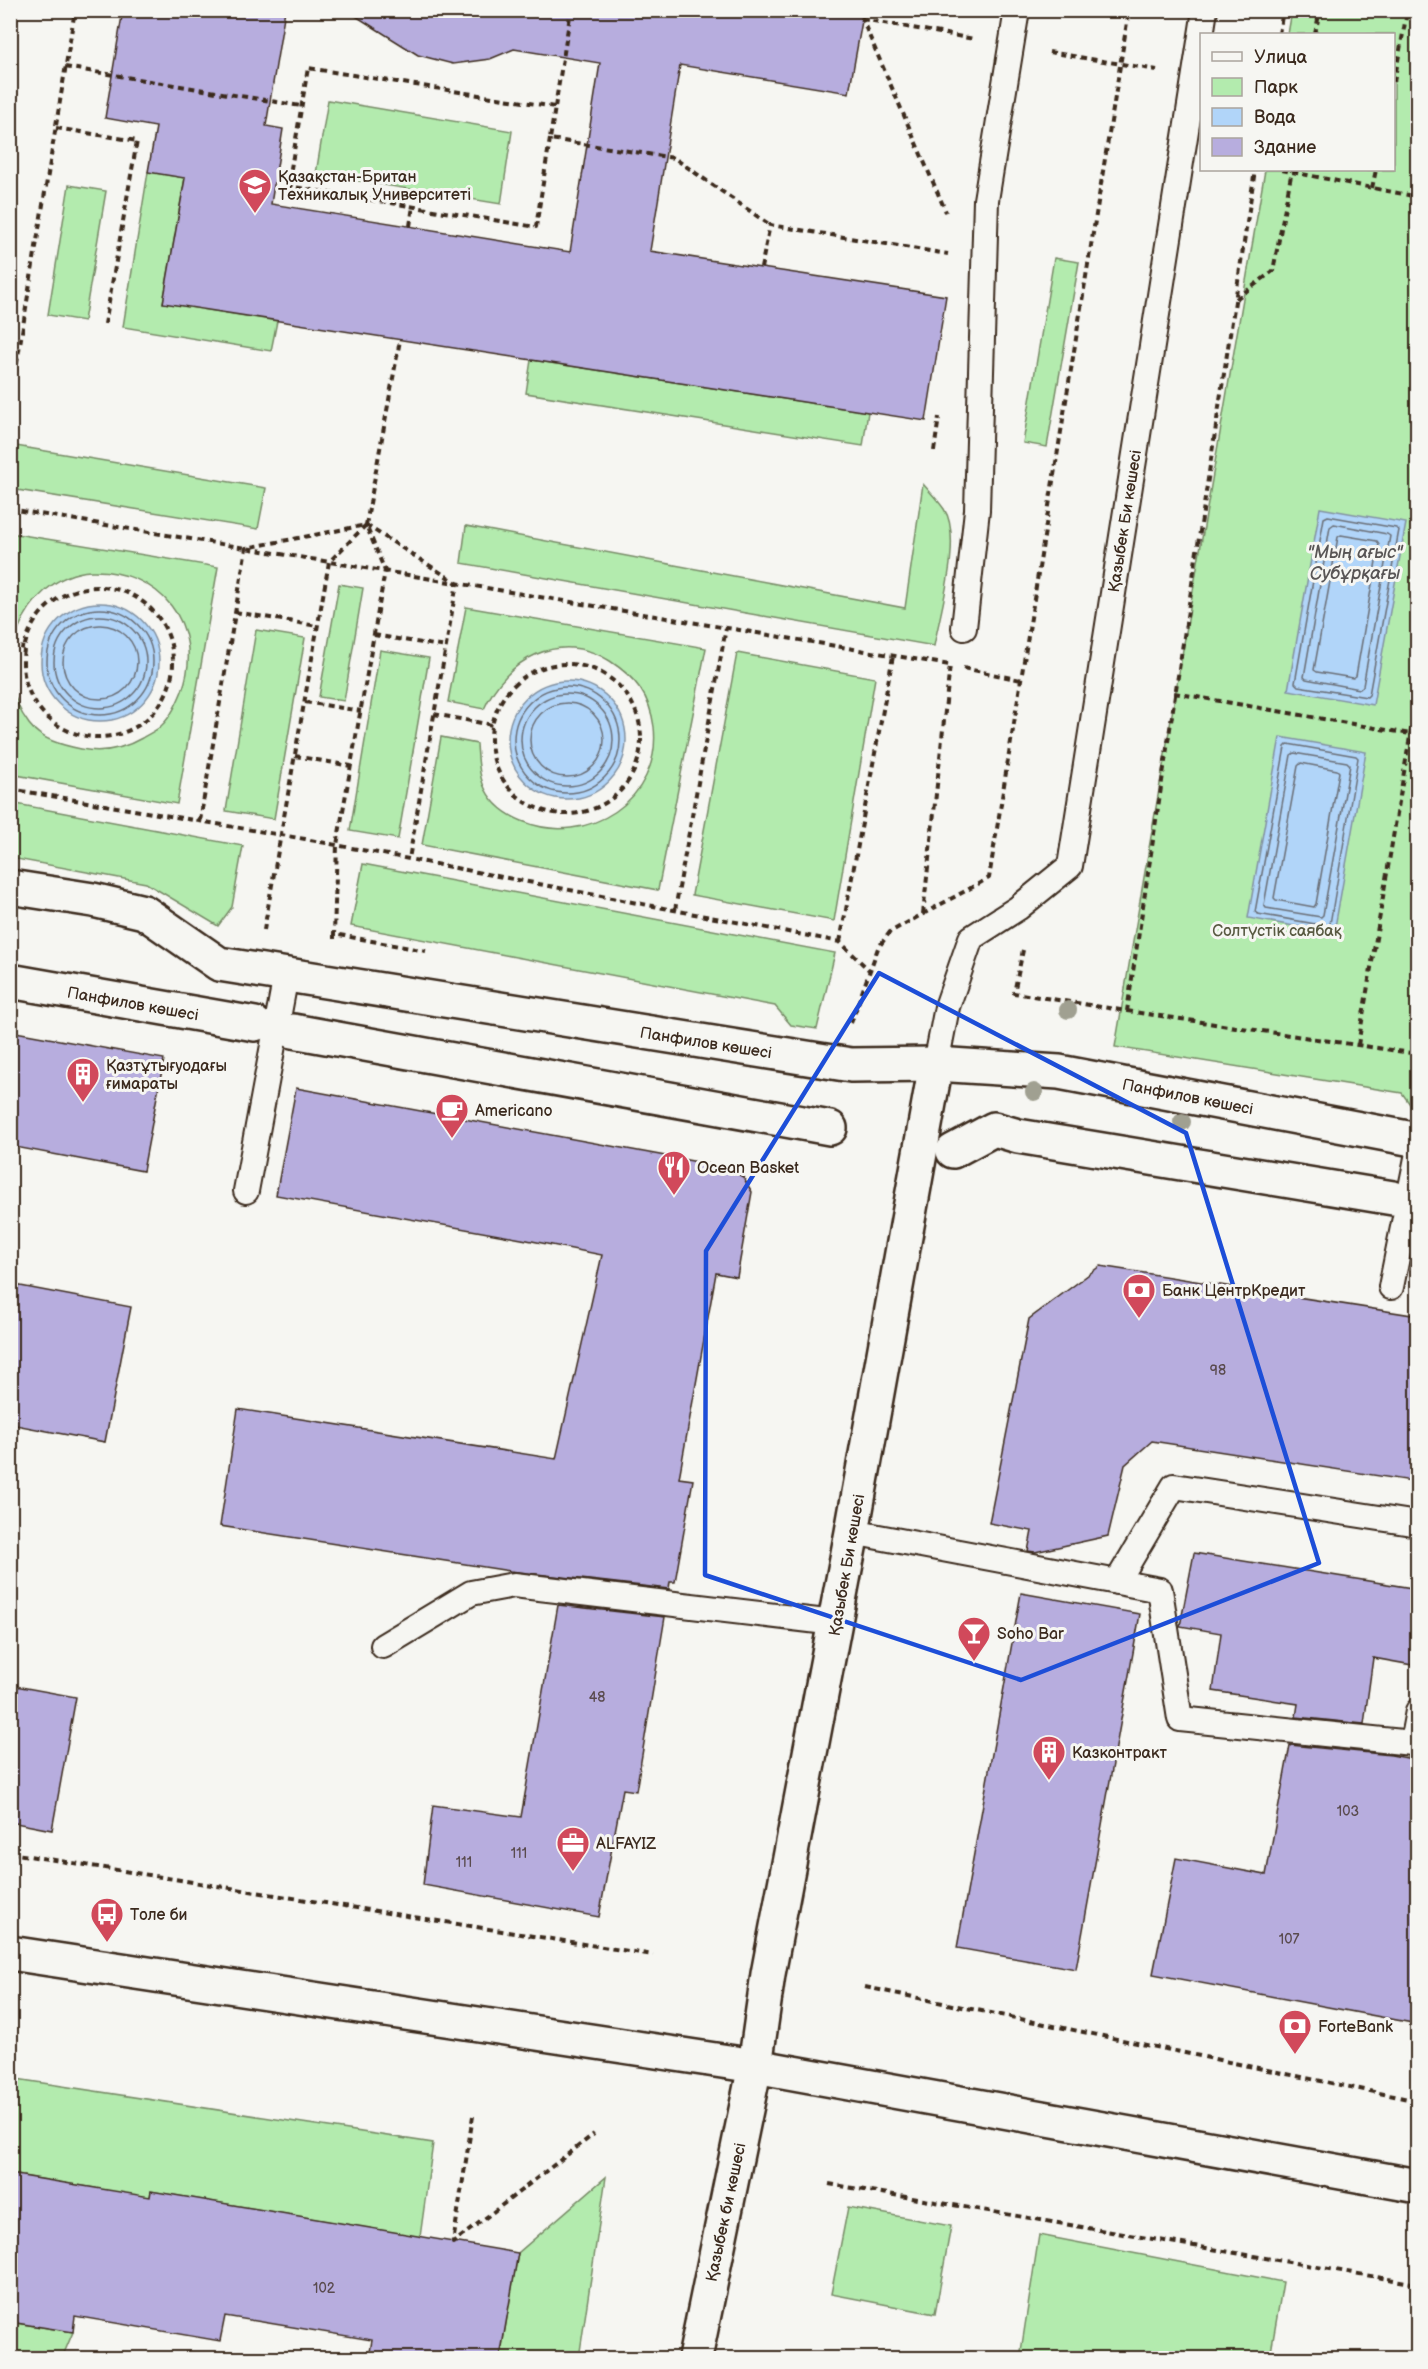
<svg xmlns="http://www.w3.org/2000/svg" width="1428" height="2369" font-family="'Balsamiq Sans',sans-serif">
	<rect width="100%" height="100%" fill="#f6f6f2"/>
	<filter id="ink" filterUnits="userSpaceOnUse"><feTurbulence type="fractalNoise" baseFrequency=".0167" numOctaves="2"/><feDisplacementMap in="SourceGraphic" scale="12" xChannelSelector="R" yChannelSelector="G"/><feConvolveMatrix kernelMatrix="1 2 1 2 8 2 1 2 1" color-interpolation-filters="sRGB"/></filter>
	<g filter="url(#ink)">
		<g fill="#b3ebae" stroke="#778a66" stroke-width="1.5">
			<path d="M1292,11H1417V1114L1402,1093L1115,1047L1265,170H1394V34H1288Z"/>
			<path d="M328,100L512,131L501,204L316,174Z"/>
			<path d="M148,172L185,178L163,303L277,321L271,351L123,327Z"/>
			<path d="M69,185L106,191L84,321L48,315Z"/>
			<path d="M1054,258L1079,262L1047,447L1023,443Z"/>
			<path d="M531,360L868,412L863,446L526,393Z"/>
			<path d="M10,445L266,488L258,529L11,489Z"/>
			<path d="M923,484C930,492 938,500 944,509C963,537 940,613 934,646L461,563L466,526L905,608Z"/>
			<path d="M10,533L218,567L177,804L11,774V665C13,671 12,679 13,687C14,700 21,713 29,724C41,740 62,745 81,749C101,753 123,749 142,738C148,734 156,731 161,726C171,717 177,703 182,691C206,625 159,569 91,571C56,573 30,600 18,630L11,629Z"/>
			<path d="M339,584L363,588L344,701L319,697Z"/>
			<path d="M466,607L706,648L658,890L422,845L441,737L477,744C478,757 478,771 483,784C490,802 505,814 522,821C587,848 662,800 654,727C650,696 636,678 610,661C560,629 506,659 484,709L448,702Z"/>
			<path d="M256,630L305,638L274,819L226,811Z"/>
			<path d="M380,650L429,658L398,839L350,831Z"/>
			<path d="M737,653L875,678L834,921L692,895Z"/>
			<path d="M11,803L243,846L232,907L218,926L146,883L11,858Z"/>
			<path d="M363,864L835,953L817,1029L791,1025L775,1006L351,926Z"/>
			<path d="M10,2078L433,2143L420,2237L151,2191L143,2232L90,2223L96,2188L11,2174Z"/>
			<path d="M606,2177L579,2358H500L518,2253Z"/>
			<path d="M848,2207L951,2226L935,2314L831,2294Z"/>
			<path d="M1039,2235L1283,2282L1270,2358H1020Z"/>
			<path d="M10,2322L73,2332L62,2358H11Z"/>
		</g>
		<g fill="#b1d5f9" stroke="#8291a1" stroke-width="1.5">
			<path d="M1320,508L1406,523L1373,705L1288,690Z"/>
			<circle cx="100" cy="662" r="59"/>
			<circle cx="567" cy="740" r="59"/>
			<path d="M1280,737L1366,752L1334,933L1248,918Z"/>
		</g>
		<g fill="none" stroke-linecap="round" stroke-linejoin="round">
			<g stroke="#6a6e76" stroke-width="1.5">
				<path d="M1328,516L1396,528L1399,530L1369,695L1367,697L1298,686L1295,683L1324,518Z"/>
				<path d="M1334,524L1387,534L1390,536L1363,686L1360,689L1306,679L1304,677L1330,527Z"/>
				<path d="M1341,535L1377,541L1379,544L1356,676L1353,678L1317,672L1314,670L1338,537Z"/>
				<circle cx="100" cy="662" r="53"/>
				<circle cx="100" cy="662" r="46"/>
				<circle cx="100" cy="662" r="37"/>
				<circle cx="567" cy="740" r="53"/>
				<circle cx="567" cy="740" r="46"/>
				<circle cx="567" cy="740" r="37"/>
				<path d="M1288,744L1356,756L1358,758L1330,924L1327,926L1258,914L1255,912L1285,747Z"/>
				<path d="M1294,753L1347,762L1350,765L1323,915L1321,917L1266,908L1264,905L1291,755Z"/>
				<path d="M1301,763L1337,770L1339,772L1316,904L1314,907L1276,900L1274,898L1298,766Z"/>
			</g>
		</g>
		<g fill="#b7adde" stroke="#3b2a1e" stroke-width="1.5">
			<path d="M123,10H285L266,126L283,129L271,204L570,252L600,63L514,49L490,59L453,64L418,55L346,10H864L849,93L680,65L650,251L946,296L926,421L163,303L185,178L148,172L156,127L105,118Z"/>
			<path d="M10,1031L164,1059L143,1171L10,1146Z"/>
			<path d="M296,1088L725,1167L743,1177L752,1192L737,1277L716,1273L679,1478L693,1480L675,1582H670L669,1589L510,1571L220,1526L238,1409L556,1459L602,1255L527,1240L276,1195Z"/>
			<path d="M1100,1266L1418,1316V1482L1152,1441L1125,1465L1108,1536L1035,1552L1028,1551L1032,1531L989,1523L1029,1319Z"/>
			<path d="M10,1284L131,1307L105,1442L10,1424Z"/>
			<path d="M1194,1553L1418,1589V1666L1373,1658L1364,1724L1296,1717L1298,1704L1213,1691L1221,1633L1180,1626Z"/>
			<path d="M1021,1593L1140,1614L1076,1969L957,1948Z"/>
			<path d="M558,1605L665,1617L636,1791L623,1789L599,1917L423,1885L433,1805L521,1817Z"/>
			<path d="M10,1685L76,1697L52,1830L10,1822Z"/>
			<path d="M1290,1745L1391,1755L1418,1760V2024L1153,1974L1176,1858L1266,1875Z"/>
			<path d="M10,2174L150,2197L151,2191L518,2253L500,2358H369L372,2340L225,2316L220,2341L75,2316L73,2332L10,2322Z"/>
		</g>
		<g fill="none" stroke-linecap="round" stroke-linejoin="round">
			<defs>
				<g id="lane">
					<path d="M964,628L977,510L986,200L1017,10"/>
					<path d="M936,1064L947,1007L971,938L1018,908L1070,866L1205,10"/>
					<path d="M246,1191L286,975"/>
					<path d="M1391,1287L1418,1153"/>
					<path d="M852,1532L1160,1590L1180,1719L1412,1743L1418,1711"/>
					<path d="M1117,1582L1174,1486L1418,1524"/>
					<path d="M383,1646L471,1593L514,1585L835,1623"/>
				</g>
				<g id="street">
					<path d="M10,887L93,900L144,912L219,964L851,1065L936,1064L1059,1072L1418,1140"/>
					<path d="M10,981L255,1024"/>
					<path d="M293,1031L830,1128"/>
					<path d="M953,1151L994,1129L1018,1136L1393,1198"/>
					<path d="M755,2066L768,1974L852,1532L936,1064"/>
				</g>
				<g id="secondary">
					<path d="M10,1953L755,2066L1418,2186"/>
					<path d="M695,2358L755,2066"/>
				</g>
			</defs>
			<use href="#lane" stroke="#3b2a1e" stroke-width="28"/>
			<use href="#street" stroke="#3b2a1e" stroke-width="38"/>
			<use href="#secondary" stroke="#3b2a1e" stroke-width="38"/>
			<g stroke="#3b2a1e" stroke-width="4" stroke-dasharray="6 4.5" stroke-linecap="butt">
				<path d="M871,10L862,19L946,212"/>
				<path d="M1398,10L1418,14"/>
				<path d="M862,19L974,39"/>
				<path d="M1279,34L1283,10"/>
				<path d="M1315,34L1320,10"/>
				<path d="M1049,52L1157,70"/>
				<path d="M65,67L301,106"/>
				<path d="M1394,82L1407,12"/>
				<path d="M555,107L571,10"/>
				<path d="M56,128L137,141L105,324"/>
				<path d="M550,139L536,227L288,186L308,68L555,107L550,139L674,158L770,225"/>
				<path d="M1282,170L1418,197"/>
				<path d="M1372,188L1376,170"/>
				<path d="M410,226L413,206"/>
				<path d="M761,268L770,225L948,254"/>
				<path d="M1236,299L1273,271L1292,170"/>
				<path d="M10,405L75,10"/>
				<path d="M934,451L939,417"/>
				<path d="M10,509L950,665"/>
				<path d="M366,525L400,340"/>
				<circle cx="98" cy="662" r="75"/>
				<path d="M235,612L317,626"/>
				<path d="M374,635L446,647"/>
				<path d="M10,645L24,648"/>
				<circle cx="566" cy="739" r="75"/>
				<path d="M963,668L1021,680"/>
				<path d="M1174,693L1410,734L1418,732"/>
				<path d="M305,702L361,711"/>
				<path d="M434,714L492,725"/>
				<path d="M295,756L351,766"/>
				<path d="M10,789L305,839L840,942L870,971"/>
				<path d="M200,821L246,548L366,525L457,583L409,859"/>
				<path d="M675,910L726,628"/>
				<path d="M923,914L950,665"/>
				<path d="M264,930L329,562L366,525L385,571L337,845L334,934"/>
				<path d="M334,939V934L426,951"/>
				<path d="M840,942L893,656"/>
				<path d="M1023,950L1014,993L1127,1011L1255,170"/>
				<path d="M1127,1011L1418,1054"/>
				<path d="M851,1023L878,948L890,932L989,878L1129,10"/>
				<path d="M1358,1045L1418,689"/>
				<path d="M10,1853L653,1955"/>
				<path d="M865,1987L1418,2101"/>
				<path d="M473,2116L453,2243L594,2134"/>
				<path d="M829,2184L1418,2284"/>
			</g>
			<use href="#lane" stroke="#f6f6f2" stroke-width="24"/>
			<use href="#street" stroke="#f6f6f2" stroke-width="33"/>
			<use href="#secondary" stroke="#f6f6f2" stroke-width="33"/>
		</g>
		<g fill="#a0a091">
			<circle cx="1068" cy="1010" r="9"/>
			<circle cx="1034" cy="1092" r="9"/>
			<circle cx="1182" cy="1122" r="9"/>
		</g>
	</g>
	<path fill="none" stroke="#1d4ed8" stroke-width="4.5" stroke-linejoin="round" d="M879,973L1186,1133L1319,1563L1021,1680L705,1575L706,1251Z"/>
	<defs>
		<symbol id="university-pin" viewBox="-11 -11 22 30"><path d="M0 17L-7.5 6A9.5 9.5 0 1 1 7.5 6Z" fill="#d1495b" stroke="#f6f6f2"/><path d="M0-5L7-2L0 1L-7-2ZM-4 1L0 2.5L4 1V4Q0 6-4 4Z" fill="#fff"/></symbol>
		<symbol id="building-pin" viewBox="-11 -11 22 30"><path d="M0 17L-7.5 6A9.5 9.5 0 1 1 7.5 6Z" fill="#d1495b" stroke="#f6f6f2"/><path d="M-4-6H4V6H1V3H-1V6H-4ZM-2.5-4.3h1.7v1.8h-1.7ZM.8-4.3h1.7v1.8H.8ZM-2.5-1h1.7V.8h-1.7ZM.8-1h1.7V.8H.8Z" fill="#fff"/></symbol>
		<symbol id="cafe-pin" viewBox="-11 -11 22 30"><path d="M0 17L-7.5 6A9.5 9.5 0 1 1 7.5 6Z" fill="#d1495b" stroke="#f6f6f2"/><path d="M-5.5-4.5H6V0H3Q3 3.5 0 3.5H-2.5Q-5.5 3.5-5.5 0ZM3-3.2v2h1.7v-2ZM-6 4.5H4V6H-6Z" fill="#fff"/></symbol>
		<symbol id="restaurant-pin" viewBox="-11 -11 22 30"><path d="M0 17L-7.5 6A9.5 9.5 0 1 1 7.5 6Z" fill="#d1495b" stroke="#f6f6f2"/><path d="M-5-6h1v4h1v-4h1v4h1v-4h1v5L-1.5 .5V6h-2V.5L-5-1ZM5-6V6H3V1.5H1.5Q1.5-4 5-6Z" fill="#fff"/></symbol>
		<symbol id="bank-pin" viewBox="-11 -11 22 30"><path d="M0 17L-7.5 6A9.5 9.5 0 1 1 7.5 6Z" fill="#d1495b" stroke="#f6f6f2"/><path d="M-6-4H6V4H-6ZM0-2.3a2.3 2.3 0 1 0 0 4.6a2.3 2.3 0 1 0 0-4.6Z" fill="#fff"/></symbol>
		<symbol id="bar-pin" viewBox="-11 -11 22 30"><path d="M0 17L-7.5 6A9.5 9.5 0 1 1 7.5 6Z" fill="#d1495b" stroke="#f6f6f2"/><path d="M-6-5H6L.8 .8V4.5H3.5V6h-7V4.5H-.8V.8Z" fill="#fff"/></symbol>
		<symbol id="office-pin" viewBox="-11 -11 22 30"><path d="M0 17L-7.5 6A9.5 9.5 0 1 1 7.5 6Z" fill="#d1495b" stroke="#f6f6f2"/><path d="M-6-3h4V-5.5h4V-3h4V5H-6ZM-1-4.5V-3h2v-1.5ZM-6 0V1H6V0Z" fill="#fff"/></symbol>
		<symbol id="bus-pin" viewBox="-11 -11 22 30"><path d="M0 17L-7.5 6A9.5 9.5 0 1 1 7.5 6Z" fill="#d1495b" stroke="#f6f6f2"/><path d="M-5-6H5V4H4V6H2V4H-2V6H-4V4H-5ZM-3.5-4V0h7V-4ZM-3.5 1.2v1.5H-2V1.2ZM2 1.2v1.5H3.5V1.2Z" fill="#fff"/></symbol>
	</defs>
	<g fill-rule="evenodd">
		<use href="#university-pin" x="236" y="166" width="38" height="52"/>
		<use href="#building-pin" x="64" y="1055" width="38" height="52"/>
		<use href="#cafe-pin" x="433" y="1091" width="38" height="52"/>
		<use href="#restaurant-pin" x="655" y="1148" width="38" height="52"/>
		<use href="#bank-pin" x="1120" y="1271" width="38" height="52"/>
		<use href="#bar-pin" x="955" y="1614" width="38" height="52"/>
		<use href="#building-pin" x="1030" y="1733" width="38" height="52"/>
		<use href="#office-pin" x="554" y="1824" width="38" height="52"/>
		<use href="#bus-pin" x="88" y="1895" width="38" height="52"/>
		<use href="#bank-pin" x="1276" y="2007" width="38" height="52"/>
	</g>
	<g text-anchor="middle" stroke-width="6" stroke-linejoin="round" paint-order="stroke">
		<g font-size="14" fill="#5a4b4e">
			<text x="1218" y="1375">98</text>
			<text x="597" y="1702">48</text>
			<text x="1348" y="1816">103</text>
			<text x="519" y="1858">111</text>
			<text x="464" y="1867">111</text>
			<text x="1289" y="1944">107</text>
			<text x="324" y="2293">102</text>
		</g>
		<g font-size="16" fill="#3b2a1e" stroke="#f6f6f2" text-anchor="start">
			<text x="278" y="182">Қазақстан-Британ<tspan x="278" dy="18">Техникалық Университеті</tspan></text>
			<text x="106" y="1071">Қазтұтығуодағы<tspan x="106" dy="18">ғимараты</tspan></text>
			<text x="475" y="1116">Americano</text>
			<text x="697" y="1173">Ocean Basket</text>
			<text x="1162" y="1296">Банк ЦентрКредит</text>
			<text x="997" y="1639">Soho Bar</text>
			<text x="1072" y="1758">Казконтракт</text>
			<text x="596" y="1849">ALFAYIZ</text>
			<text x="130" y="1920">Толе би</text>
			<text x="1318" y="2032">ForteBank</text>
		</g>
		<g font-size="16" fill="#3b2a1e" stroke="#f6f6f2">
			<text transform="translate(1124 521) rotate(-81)" y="6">Қазыбек Би көшесі</text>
			<text transform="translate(133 1003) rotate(10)" y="6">Панфилов көшесі</text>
			<text transform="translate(706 1042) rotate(9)" y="6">Панфилов көшесі</text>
			<text transform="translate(1188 1096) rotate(11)" y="6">Панфилов көшесі</text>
			<text transform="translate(846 1565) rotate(-80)" y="6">Қазыбек Би көшесі</text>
			<text transform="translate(725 2212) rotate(-78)" y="6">Қазыбек би көшесі</text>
		</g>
		<g font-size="16" fill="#595a42" stroke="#f6f6f2">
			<text x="1277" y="936">Солтүстік саябақ</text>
		</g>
		<g font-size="18" font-style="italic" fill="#585555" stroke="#f6f6f2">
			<text x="1355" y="558">"Мың ағыс"<tspan x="1355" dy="21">Субұрқағы</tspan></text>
		</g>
	</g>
	<rect width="1428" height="2369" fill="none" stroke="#f6f6f2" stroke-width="36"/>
	<rect x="18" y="18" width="1392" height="2333" fill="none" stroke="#3b2a1e" stroke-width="2" filter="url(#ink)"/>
	<rect x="1200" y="33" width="195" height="138" fill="#f6f6f2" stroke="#aba49d" stroke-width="1.5"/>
	<rect x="1212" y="52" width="30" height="9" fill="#f6f6f2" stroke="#aba49d" stroke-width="1.5"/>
	<text x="1254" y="63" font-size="18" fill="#3b2a1e">Улица</text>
	<rect x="1212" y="78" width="30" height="18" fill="#b3ebae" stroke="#aba49d" stroke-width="1.5"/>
	<text x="1254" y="93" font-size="18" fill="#3b2a1e">Парк</text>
	<rect x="1212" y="108" width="30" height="18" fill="#b1d5f9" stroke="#aba49d" stroke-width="1.5"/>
	<text x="1254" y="123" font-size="18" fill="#3b2a1e">Вода</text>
	<rect x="1212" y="138" width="30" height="18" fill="#b7adde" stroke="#aba49d" stroke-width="1.5"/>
	<text x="1254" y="153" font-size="18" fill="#3b2a1e">Здание</text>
</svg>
